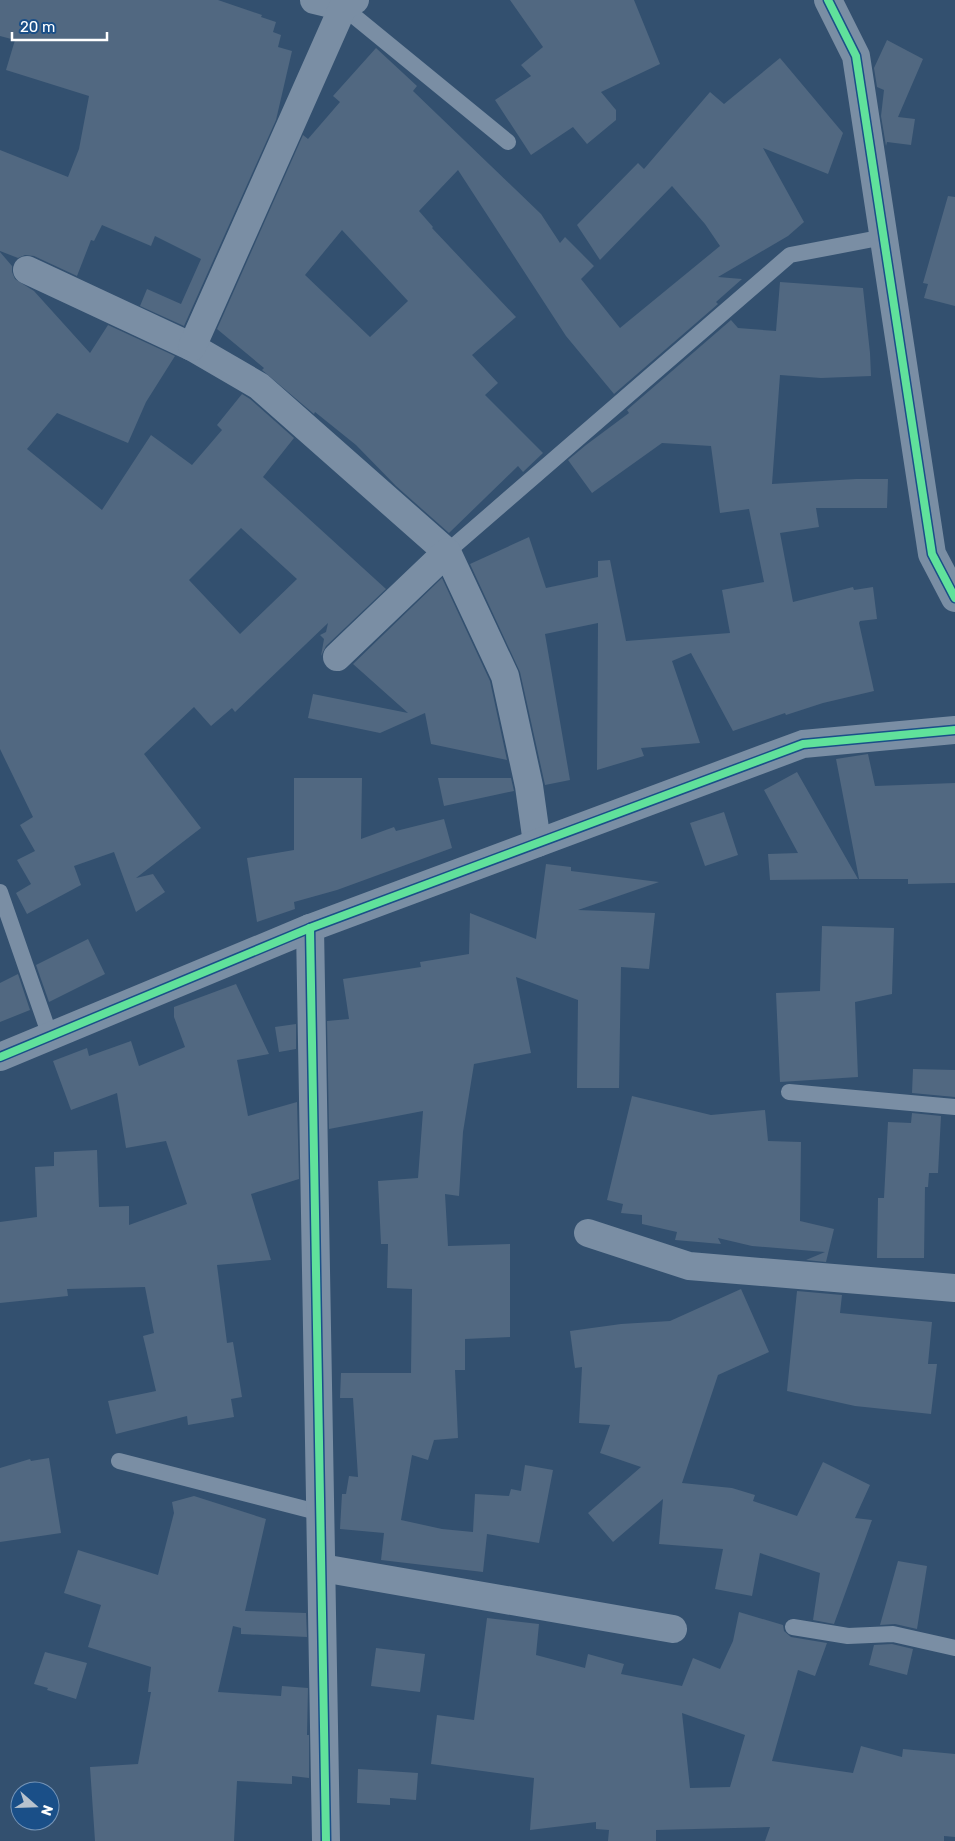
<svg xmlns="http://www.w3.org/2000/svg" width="955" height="1841" font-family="Rubik,sans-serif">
	<rect width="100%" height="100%" fill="#33506f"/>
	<g fill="#516881" fill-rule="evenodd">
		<path d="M0,0H218L262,15L261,17L276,22L273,32L281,35L278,47L292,51L276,120L184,326L140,306L147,289L181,304L201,259L155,236L151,246L102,225L94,241L91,240L77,276L34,256L25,255L18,258L0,251V150L68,177L79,149L89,96L6,70L15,40L0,36Z"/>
		<path d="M510,0H634L660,64L601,92L616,110V120L587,144L573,127L531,155L495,100L531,76L521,65L543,47Z"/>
		<path d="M887,40L923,59L898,117L915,119L911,145L887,142L886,146L881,116L884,90L877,87L874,68Z"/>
		<path d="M376,48L417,86L413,91L541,214L560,243L565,237L594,266L581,279L620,328L720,246L705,224L672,186L600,260L577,225L638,163L644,169L710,92L724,104L780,58L843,133L828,174L763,148L804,222L788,236L718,277L742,279L716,302L718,304L614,394L566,336L458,170L419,211L433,227L432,228L516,317L472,355L498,383L485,395L543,453L523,472L518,466L449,533L396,486L356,445L315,412L314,414L262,370L264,368L217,329L303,135L308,139L340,102L333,96ZM342,230L408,301L370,337L305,275Z"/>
		<path d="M948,196L955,197V306L924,298L928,284L923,283Z"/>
		<path d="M0,252L12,266V272L15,279L34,291L90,353L108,325L175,356L146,402L128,443L57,413L27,449L102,510L151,435L192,465L222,430L217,425L242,394L250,399L294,438L263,477L386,589L326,646L321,656L324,639L320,635L326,632L328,623L235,712L232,708L211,726L194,707L144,754L201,828L136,878L153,874L165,892L136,912L114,852L74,866L81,885L27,914L16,893L31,884L17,860L35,851L20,825L33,817L0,749ZM241,528L297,579L240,634L189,580Z"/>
		<path d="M780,282L863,288L870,353L871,376L821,378L780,375L772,484L856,479H888L887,508H816L819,527L780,533L793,602L853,587L854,590L873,587L877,619L860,621L859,623L874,691L823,703L786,715L785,713L733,731L691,653L672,661L700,743L641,748L644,756L597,770L598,623L545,634L570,780L545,785L520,672L470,564L529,537L546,588L598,577V561L610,560L626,641L730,633L722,590L764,582L749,509L720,513L711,446L662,443L592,493L568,460L586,445L629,413L627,410L731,320L738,328L776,331Z"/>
		<path d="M442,578L490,681L507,760L431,744L425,713L380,733L308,718L313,694L408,713L353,664Z"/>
		<path d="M868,754L875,786L955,783V883L908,884V879H859L836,759Z"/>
		<path d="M797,772L858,879L770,880L768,854L798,853L764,790Z"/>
		<path d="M294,778H362L361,839L394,827L396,831L444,819L452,848L337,890L294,902L295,909L257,922L247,858L294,850Z"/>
		<path d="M438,778H511L514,791L444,806Z"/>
		<path d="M724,812L738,855L705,866L690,823Z"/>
		<path d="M546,864L571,867V871L659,882L578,910L655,913L649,969L621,967L619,1088H577L578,1000L516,977L531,1053L474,1064L463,1132L459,1196L445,1194L448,1246L510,1244V1337L465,1339V1370H455L458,1438L434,1440L428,1460L412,1455L401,1520L442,1529L473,1532L475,1494L509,1496L511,1489L521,1491L525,1465L553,1470L539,1543L487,1534L483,1572L381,1560L384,1533L340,1529L342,1494H346L349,1476L358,1477L353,1398H340L341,1373H411L412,1289L387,1288L388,1244H381L378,1181L418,1178L423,1111L329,1129L327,1021L349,1019L343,979L421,967L420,962L469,954L470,913L536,939Z"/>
		<path d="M822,926L894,928L892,994L855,1002L858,1077L780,1082L776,993L820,991Z"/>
		<path d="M88,939L105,974L49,1002L36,965Z"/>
		<path d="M18,974L30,1010L0,1022V983Z"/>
		<path d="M236,984L269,1054L237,1060L248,1116L297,1102L299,1179L251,1194L271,1260L217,1265L227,1343L233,1342L242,1397L231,1399L234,1417L188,1425L187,1416L116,1434L108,1401L156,1391L143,1336L154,1333L145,1287L67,1289L68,1296L0,1303V1222L37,1217L35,1167L54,1166V1152L97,1150L99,1207L129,1206V1225L187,1204L166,1141L126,1148L117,1093L71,1110L53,1061L87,1048L89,1056L131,1041L139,1066L185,1047L174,1017V1007Z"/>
		<path d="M296,1024V1049L279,1052L275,1027Z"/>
		<path d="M913,1069L955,1070V1097L912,1093Z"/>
		<path d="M632,1096L711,1115L765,1110L768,1141L801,1142L800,1221L834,1229L826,1262L806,1260L825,1252L752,1246L718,1238L721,1244L675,1240L677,1232L642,1224V1215L621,1213L623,1204L607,1200Z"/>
		<path d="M912,1113L941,1116L938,1173H929L928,1187H925L924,1258H877L878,1198H884L888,1122L911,1123Z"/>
		<path d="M741,1289L769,1352L718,1375L682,1483L732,1488L755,1495L753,1501L797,1516L823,1462L870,1485L855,1518L872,1520L834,1624L813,1620L820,1573L760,1553L752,1596L715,1589L723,1549L659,1544L663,1499L613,1542L588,1513L641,1467L600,1453L610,1425L579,1423L582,1367L575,1368L570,1331L621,1324L670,1321Z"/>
		<path d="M797,1291L842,1295L840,1313L932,1322L928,1364H937L931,1414L855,1406L787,1391Z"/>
		<path d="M49,1458L61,1533L0,1542V1468L30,1459L31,1461Z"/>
		<path d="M194,1496L266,1519L245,1611L306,1613L307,1637L241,1634V1628L233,1626L218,1692L281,1696L282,1686L308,1688L307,1735H309V1778L292,1776V1784L237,1781L234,1841H95L90,1767L138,1764L151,1692H148L151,1667L88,1647L101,1605L64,1593L78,1550L158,1575L174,1513L172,1502Z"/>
		<path d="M898,1561L927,1566L917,1629L895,1624L880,1625Z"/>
		<path d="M739,1612L783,1625L784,1631L791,1637L827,1643L815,1676L798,1670L772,1761L853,1773L861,1746L902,1757L903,1749L955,1754V1837L944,1836V1841H765L770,1827L656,1830V1841H608L609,1830L596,1829V1822L530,1830L534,1778L431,1764L437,1715L474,1720L487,1618L539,1624L536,1655L585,1668L588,1654L624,1664L621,1674L682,1686L693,1658L720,1669L733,1641ZM682,1713L745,1735L730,1787L690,1788Z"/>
		<path d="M892,1644L913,1649L907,1675L869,1665L874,1645Z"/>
		<path d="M376,1648L425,1654L420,1692L371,1686Z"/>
		<path d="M45,1652L87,1663L76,1699L47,1690L48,1688L34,1684Z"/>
		<path d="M358,1769L418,1773L416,1800L390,1798V1805L357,1803Z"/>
	</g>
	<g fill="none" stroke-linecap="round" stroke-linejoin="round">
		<g stroke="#7a8ea4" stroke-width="16">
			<path d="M343,7L508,142"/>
			<path d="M447,552L790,255L884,237"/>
			<path d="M0,892L50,1036"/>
			<path d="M789,1092L955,1107"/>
			<path d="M119,1461L321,1513"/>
			<path d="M793,1627L848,1636L893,1634L955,1648"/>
		</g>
		<g stroke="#7a8ea4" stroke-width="28">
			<path d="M314,0L343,7"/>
			<path d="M828,0L856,56L932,554L955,598"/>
			<path d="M27,270L192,347L259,386L447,552"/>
			<path d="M192,347L343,7L355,0"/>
			<path d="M337,657L447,552L505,676L529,786L537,843"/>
			<path d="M310,928L326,1841"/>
			<path d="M0,1057L310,928L803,744L955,730"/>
			<path d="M588,1233L689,1266L955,1288"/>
			<path d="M322,1568L673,1629"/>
		</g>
		<defs>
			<g id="cycleway">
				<path d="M828,0L856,56L932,554L955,598"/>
				<path d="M310,928L326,1841"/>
				<path d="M0,1057L310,928L803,744L955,730"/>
			</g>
		</defs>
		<use href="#cycleway" stroke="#1a4f88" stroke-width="11"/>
		<use href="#cycleway" stroke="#60e19b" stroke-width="8"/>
	</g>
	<g transform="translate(35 1806) rotate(110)"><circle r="24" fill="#1a4f88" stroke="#7695b8"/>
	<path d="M0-4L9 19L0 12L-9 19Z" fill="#b8c2cd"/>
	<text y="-8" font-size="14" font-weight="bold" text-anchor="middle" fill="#ffffff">N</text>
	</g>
	<path d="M12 32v8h95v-8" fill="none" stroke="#ffffff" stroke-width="2.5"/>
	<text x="20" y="32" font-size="15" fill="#ffffff" stroke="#1a4f88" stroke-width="4" paint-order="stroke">20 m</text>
</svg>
